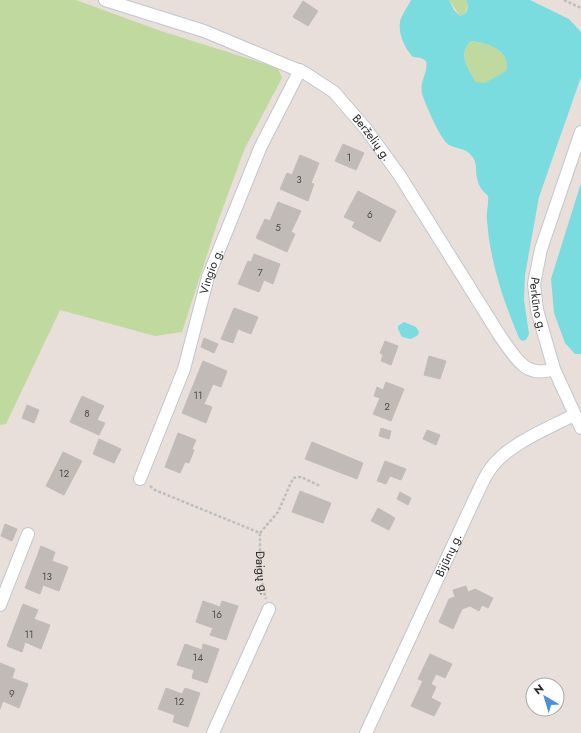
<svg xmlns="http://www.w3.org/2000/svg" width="581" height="733" font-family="Jost,sans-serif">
	<rect width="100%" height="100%" fill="#e8dfdb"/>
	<g fill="#c0d99e">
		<path d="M0,0H76L161,31L278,68L282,78L245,148L218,221L182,332L155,336L60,310L6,424L0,425Z"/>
		<path d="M449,0H466L468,4L465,14L460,16Z"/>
		<path d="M471,41C488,43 512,51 506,71L485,84L476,82C468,69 457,54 471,41Z"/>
	</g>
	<g fill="#7adcde" fill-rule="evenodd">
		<path d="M411,0H449L454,10L460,16L465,14C468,9 469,5 466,0H530L569,19L581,32V77L539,197L525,275L524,300L529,334L526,340L522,341L519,338C503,300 490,262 487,220C486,212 489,204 488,196C483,191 478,186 477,178C475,170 478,162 471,155C465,148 457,149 449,145C441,141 425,103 422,94C419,82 429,71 426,61L421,58L413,57C405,49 398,34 400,22C401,16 408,6 411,0ZM471,41C488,43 512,51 506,71L485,83L476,82C468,69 457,54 471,41Z"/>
		<path d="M581,183V354H575L565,343L554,313L551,279Z"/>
		<path d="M404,322L416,327L419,332L418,335L411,339L402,337L398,329V326Z"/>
	</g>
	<g fill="#c1bbb7" stroke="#c3bbb5">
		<path d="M303,1L318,11L308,26L293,17Z"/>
		<path d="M343,144L364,153L356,170L335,161Z"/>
		<path d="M300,155L319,163L311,183L314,184L308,201L280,189L287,173L292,175Z"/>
		<path d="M358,191L396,211L380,242L352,227L355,222L344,217Z"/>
		<path d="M278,202L301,211L291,232L295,234L287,252L256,238L265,219L270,221Z"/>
		<path d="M254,254L280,264L273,284L264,280L259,292L238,284L248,261L251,262Z"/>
		<path d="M234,308L258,317L251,334L238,329L233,343L221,339Z"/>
		<path d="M204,338L218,344L214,353L201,347Z"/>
		<path d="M385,341L398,346L391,365L381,361L383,355L380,353Z"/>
		<path d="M429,356L446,361L440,379L424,375Z"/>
		<path d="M203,361L227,371L221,387L213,384L204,404L212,407L206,423L182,413Z"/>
		<path d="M386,382L404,389L391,421L373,414L380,398L374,396L377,387L383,390Z"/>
		<path d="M82,396L104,406L97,420L105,423L99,435L70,422Z"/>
		<path d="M27,405L39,410L34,423L22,418Z"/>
		<path d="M381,428L391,431L389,439L379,436Z"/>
		<path d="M427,430L440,435L436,445L423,439Z"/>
		<path d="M178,433L196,440L192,449L194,450L189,463L185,462L180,473L165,467Z"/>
		<path d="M99,439L121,449L114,463L93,454Z"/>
		<path d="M312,442L363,463L357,479L305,459Z"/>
		<path d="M63,452L82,461L64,495L46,486Z"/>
		<path d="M385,461L406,469L401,480L390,476L386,484L377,481Z"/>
		<path d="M300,491L331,503L323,523L292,512Z"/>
		<path d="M400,492L411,498L408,505L397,499Z"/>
		<path d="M378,508L395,518L389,530L371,521Z"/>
		<path d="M5,524L17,529L12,541L1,536Z"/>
		<path d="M41,546L55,552L52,561L68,567L59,591L43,585L40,594L25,588Z"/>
		<path d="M466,586L468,592L475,589L493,598L488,608L482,605L479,611L470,606L462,609L453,629L439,622L449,599L455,597L453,590Z"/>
		<path d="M203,601L220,607L222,601L238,606L226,640L210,635L213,628L196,622Z"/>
		<path d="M23,604L38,610L34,619L50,625L41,649L25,642L22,652L7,646Z"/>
		<path d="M185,644L202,650L203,644L219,649L207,683L192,678L194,670L177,665Z"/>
		<path d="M430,654L452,664L445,678L436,674L431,684L436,687L431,698L441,703L434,716L411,706L423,681L418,679Z"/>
		<path d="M0,663L15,669L12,678L28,684L19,708L3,701L0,709Z"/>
		<path d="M166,688L182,694L185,688L200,693L188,727L173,722L175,715L158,709Z"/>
	</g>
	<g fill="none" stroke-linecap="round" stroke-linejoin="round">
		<defs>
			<g id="minor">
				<path id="s2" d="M105,0L204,31L305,73L334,92L366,129L400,176L500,336C515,357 525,379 554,369"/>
				<path id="s3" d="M581,132L541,249L534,284L537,310L554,369L581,428"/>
				<path id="s4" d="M140,479L184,369L208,277L261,146L300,70"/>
				<path d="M0,605L28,534"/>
				<path d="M213,733L269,609"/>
				<path id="s5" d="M366,733L475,498C480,488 484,477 491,468C508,444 549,428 574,415"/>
			</g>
		</defs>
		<use href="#minor" stroke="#c0c6cd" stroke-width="14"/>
		<g stroke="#bebebe" stroke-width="2.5" stroke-dasharray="3 2" stroke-linecap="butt">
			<path d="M564,0L581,8"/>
			<path id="s1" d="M150,486L155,490L260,533C260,555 259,577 266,599"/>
			<path d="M260,533L278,512L293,478L301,477L320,486"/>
		</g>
		<use href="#minor" stroke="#fff" stroke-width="12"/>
	</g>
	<g text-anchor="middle" stroke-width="3.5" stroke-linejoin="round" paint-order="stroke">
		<g font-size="10" fill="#4e4d4c">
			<text x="349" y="161">1</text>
			<text x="299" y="183">3</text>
			<text x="370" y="218">6</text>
			<text x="278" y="231">5</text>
			<text x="260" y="276">7</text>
			<text x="198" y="399">11</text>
			<text x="387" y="410">2</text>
			<text x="87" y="417">8</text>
			<text x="64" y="477">12</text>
			<text x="47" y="580">13</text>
			<text x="217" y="618">16</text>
			<text x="29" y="638">11</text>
			<text x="198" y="661">14</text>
			<text x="12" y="697">9</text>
			<text x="179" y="705">12</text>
		</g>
		<g font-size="12" fill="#282828" stroke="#fff">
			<text dy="4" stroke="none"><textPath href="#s2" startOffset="307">Berželių g.</textPath></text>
			<text dy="4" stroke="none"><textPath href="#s4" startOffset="220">Vingio g.</textPath></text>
			<text dy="4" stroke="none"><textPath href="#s3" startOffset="180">Perkūno g.</textPath></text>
			<text dy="4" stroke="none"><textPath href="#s5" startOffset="196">Bijūnų g.</textPath></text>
			<text dy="4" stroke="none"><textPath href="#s1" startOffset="160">Daigų g.</textPath></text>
		</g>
	</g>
	<g transform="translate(545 697) rotate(322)"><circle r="19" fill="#ffffff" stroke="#a9a9a9"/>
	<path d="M0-3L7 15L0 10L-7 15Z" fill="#4e8ee2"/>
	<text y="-6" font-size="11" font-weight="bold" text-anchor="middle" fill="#282828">N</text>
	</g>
</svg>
